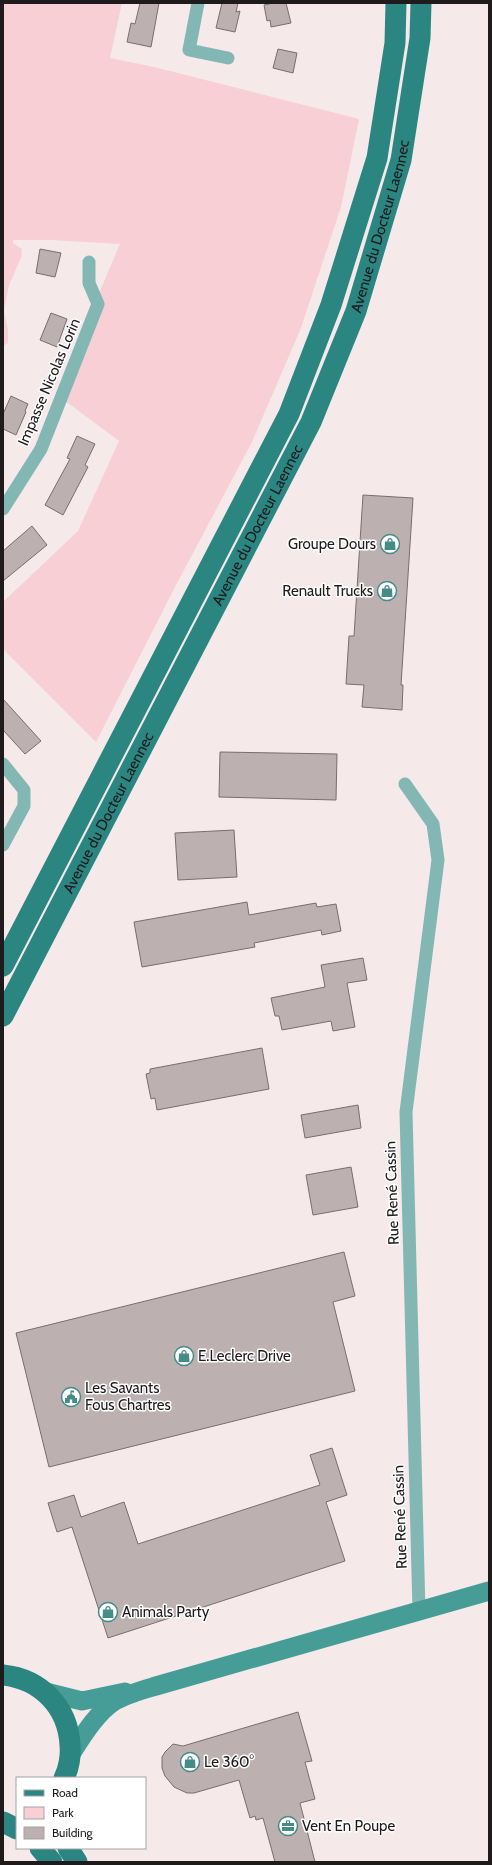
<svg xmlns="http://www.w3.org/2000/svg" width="492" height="1865" font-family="Cabin,sans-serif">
	<rect width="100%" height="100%" fill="#f5e9ea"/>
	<path fill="#f8cfd5" d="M3,3H122L110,58L154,67L359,119L341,207L301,328L252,442L175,587L96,742L3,649V602L78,531L119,441L56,394L120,244L51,240H13V243L22,249L21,258L9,285L4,311L8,330V343L3,346Z"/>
	<g fill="#bcb0b1" stroke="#796e6f">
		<path d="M140,3H159L151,47L127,42L131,23L135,24Z"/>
		<path d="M222,3H238L236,12L240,11L235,32L216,28Z"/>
		<path d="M273,3H286L291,23L271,27L270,20L267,21L264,5Z"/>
		<path d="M278,49L297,53L293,73L273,68Z"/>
		<path d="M40,249L61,253L55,277L36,273Z"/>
		<path d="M51,313L67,319L57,347L40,340Z"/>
		<path d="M11,396L28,404L25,411L26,412L16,435L3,429V414Z"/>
		<path d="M77,436L95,444L85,465L88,467L63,515L45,505L70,459L67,458Z"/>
		<path d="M363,495L413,498L401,685H403L402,710L362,707L364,685L346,684L349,636H354Z"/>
		<path d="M32,526L47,545L3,581V551Z"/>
		<path d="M3,699L41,741L25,754L3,730Z"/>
		<path d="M220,752L337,754L336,800L219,797Z"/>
		<path d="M234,830L237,877L178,880L175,833Z"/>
		<path d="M247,902L249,915L316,903L317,907L336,904L341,931L322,935L321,930L254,943L255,947L142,967L134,922Z"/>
		<path d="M363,958L367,980L347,983L355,1027L333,1031L331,1021L282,1030L279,1016H275L271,998L325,987L321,965Z"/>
		<path d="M262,1048L269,1089L157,1110L155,1098L151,1099L146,1074L150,1073V1069Z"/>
		<path d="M358,1105L361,1128L305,1138L301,1115Z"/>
		<path d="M351,1167L358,1207L313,1215L306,1175Z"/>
		<path d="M344,1252L355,1296L333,1302L355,1391L49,1467L16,1333Z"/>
		<path d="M332,1448L347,1495L326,1502L345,1561L108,1638L72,1527L57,1532L48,1503L74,1495L81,1517L124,1502L138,1544L320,1485L310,1455Z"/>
		<path d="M298,1712L312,1761L305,1762L315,1799L300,1803L315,1862H275L263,1818L256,1820L255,1816L250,1818L239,1780L194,1793H187L174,1787L165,1776L162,1768V1757L165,1752L173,1744L183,1746Z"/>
	</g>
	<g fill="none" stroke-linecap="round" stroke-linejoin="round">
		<g stroke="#83b7b4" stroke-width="13">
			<path d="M198,3L189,50L228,58"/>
			<path d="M3,509L41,449L98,304L89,283V262"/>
			<path d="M3,764L24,790V806L3,845"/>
			<path d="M405,784L433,824L438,860L406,1112L419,1611"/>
		</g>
		<g stroke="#469d98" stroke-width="19">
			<path d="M46,1692L82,1701L125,1692"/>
			<path d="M71,1754C82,1737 97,1712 115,1701C127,1694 142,1690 156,1686L489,1591"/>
		</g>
		<g stroke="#2b8681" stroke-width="21">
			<path d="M3,966L289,414L331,305L377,158L395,43L396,3"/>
			<path id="s1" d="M3,1016L311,422L356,311L401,160L420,38L421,3"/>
			<path d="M3,1675C41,1679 68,1707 70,1745C71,1755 69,1769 64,1778"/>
			<path d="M3,1822L17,1829"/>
			<path d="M40,1848L52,1862"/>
			<path d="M68,1848L77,1862"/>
		</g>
	</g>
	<defs>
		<symbol id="shop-ring" viewBox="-11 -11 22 22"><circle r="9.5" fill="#fff" stroke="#458c88" stroke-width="1.5"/><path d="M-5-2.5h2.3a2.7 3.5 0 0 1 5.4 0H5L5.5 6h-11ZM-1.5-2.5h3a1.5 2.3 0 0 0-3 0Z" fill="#458c88"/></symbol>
		<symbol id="civic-ring" viewBox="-11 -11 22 22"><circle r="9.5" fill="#fff" stroke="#458c88" stroke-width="1.5"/><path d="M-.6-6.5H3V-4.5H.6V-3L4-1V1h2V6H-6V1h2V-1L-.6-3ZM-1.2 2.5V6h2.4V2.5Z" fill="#458c88"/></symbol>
		<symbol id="office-ring" viewBox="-11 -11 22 22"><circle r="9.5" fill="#fff" stroke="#458c88" stroke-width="1.5"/><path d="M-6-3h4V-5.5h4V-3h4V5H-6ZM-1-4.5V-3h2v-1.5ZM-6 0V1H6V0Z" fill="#458c88"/></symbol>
	</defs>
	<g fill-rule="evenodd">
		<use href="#shop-ring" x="379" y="533" width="22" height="22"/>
		<use href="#shop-ring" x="376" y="580" width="22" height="22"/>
		<use href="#shop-ring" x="173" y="1345" width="22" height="22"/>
		<use href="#civic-ring" x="60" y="1386" width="22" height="22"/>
		<use href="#shop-ring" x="97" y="1601" width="22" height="22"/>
		<use href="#shop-ring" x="179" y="1751" width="22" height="22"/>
		<use href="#office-ring" x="277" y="1815" width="22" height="22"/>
	</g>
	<g text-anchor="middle" stroke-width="3" stroke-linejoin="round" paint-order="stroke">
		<g font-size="15" fill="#1f1a1b" stroke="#fff">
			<text dy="5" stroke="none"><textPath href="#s1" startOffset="877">Avenue du Docteur Laennec</textPath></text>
			<text transform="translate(49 382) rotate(-67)" y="5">Impasse Nicolas Lorin</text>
			<text dy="5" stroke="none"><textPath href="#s1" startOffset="553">Avenue du Docteur Laennec</textPath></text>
			<text dy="5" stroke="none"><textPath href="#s1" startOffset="229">Avenue du Docteur Laennec</textPath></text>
			<text transform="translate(392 1193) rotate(-92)" y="5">Rue René Cassin</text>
			<text transform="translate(400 1517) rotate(-92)" y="5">Rue René Cassin</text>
		</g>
		<g font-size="15" fill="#1f1a1b" stroke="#fff" text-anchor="start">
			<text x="376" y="549" text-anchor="end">Groupe Dours</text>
			<text x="373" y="596" text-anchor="end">Renault Trucks</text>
			<text x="198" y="1361">E.Leclerc Drive</text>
			<text x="85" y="1393">Les Savants<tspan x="85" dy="17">Fous Chartres</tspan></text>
			<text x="122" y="1617">Animals Party</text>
			<text x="204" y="1767">Le 360°</text>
			<text x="302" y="1831">Vent En Poupe</text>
		</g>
	</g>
	<rect width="492" height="1865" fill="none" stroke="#1f1a1b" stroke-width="8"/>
	<rect x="16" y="1777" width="130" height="72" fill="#ffffff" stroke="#a5a3a4"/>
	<rect x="24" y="1790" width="20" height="6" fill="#2b8681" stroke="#a5a3a4"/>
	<text x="52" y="1797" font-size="12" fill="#1f1a1b">Road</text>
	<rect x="24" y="1807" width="20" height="12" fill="#f8cfd5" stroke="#a5a3a4"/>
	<text x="52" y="1817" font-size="12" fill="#1f1a1b">Park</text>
	<rect x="24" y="1827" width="20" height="12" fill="#bcb0b1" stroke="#a5a3a4"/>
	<text x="52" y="1837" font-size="12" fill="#1f1a1b">Building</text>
</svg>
